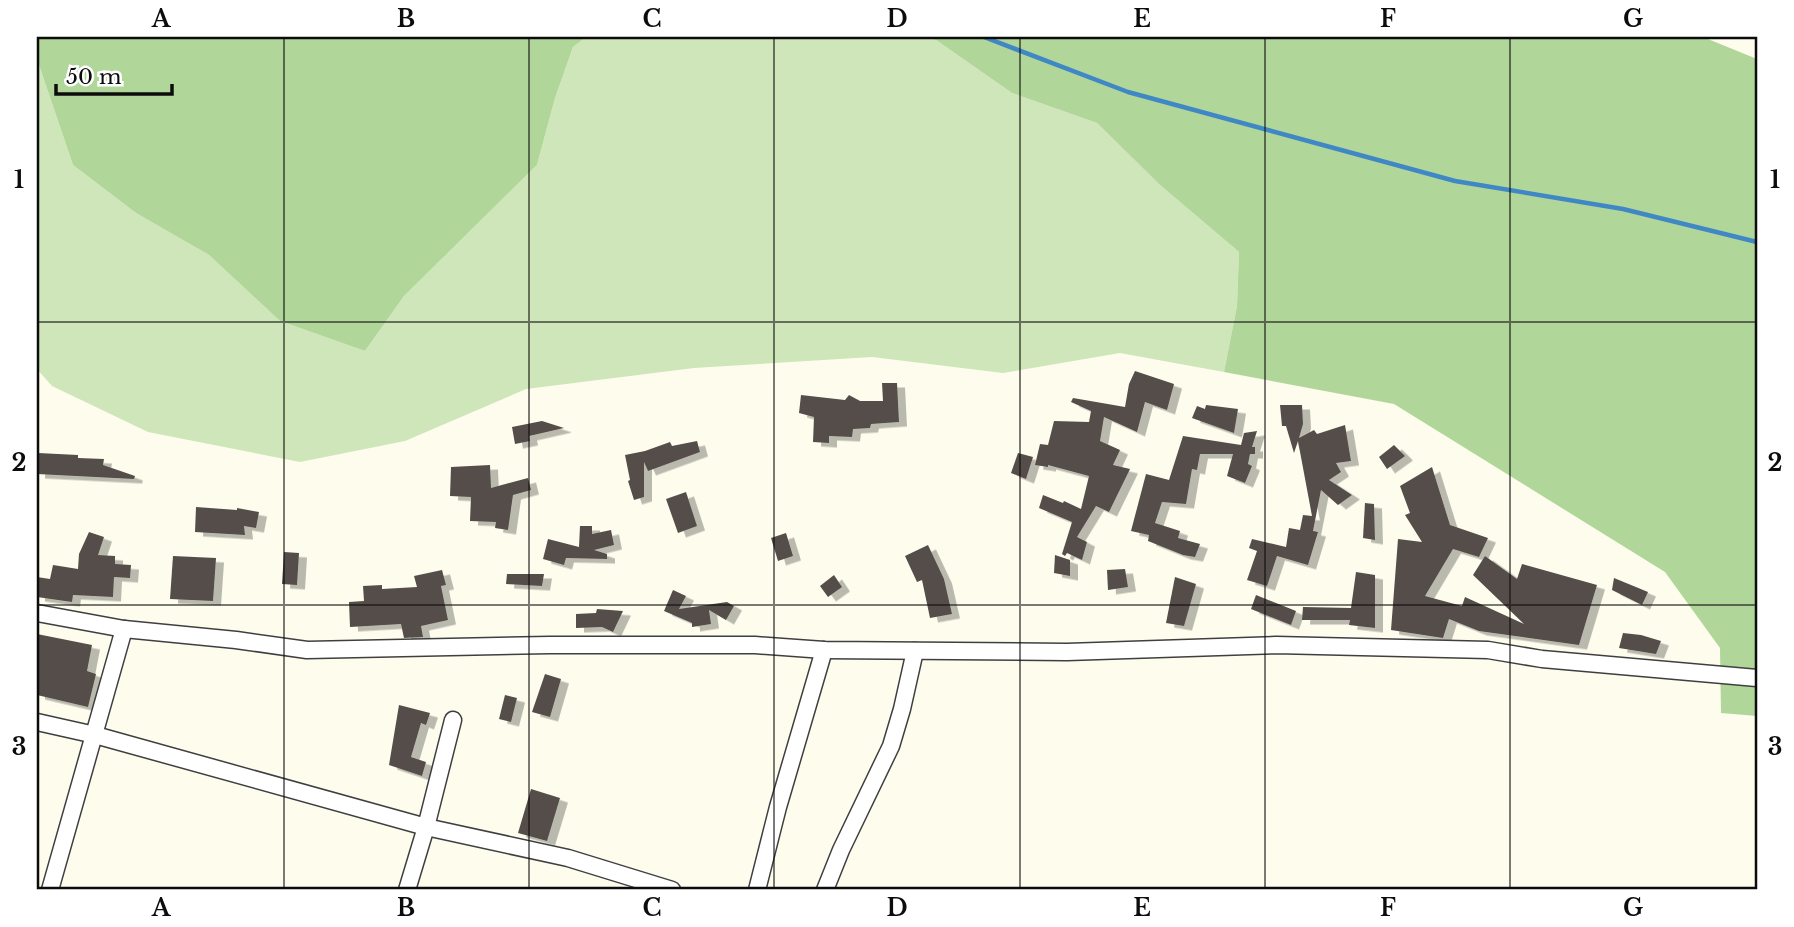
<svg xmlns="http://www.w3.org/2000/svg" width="1794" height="927" font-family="'Libre Baskerville',serif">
	<defs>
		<filter id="shadow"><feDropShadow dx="8" dy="4.5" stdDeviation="0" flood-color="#0004"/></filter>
	</defs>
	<rect width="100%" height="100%" fill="#fefced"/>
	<path fill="#cee6b9" d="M586,37H925L936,40L1012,93L1097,123L1160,185L1239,252L1237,306L1224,372L1120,353L1003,373L872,357L694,368L526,389L405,441L300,462L148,432L52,386L37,369V59L73,165L136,213L209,255L280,321L365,351L404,296L537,165L555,98L573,47Z"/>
	<g fill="#b1d699">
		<path d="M37,37H586L573,47L555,98L537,165L404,296L365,351L280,321L209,255L136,213L73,165L37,59Z"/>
		<path d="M925,37H1703L1757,59V716L1721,713L1720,648L1665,572L1394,404L1224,372L1237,306L1239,252L1160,185L1097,123L1012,93L936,40Z"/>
	</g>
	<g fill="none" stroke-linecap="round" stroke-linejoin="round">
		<path stroke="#4088c5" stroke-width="4.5" d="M984,37L1128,92L1455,181L1623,209L1757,242"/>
	</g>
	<g fill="#544e4a" filter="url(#shadow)">
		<path d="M1135,371L1174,384L1167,410L1145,402L1137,432L1104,417L1100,441L1120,450L1113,465L1130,469L1109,512L1096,506L1077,537L1087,542L1082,560L1067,553L1065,556L1062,554L1072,522L1039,508L1043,495L1063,503L1064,501L1081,509L1089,476L1048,465V467L1035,465L1040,444L1048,445L1054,421L1089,422L1091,411L1071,402L1073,398L1125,407L1129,384Z"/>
		<path d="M882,383H897L899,422L871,424L870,428L853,429L852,437L829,436V443L813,442L814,417L799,413L801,395L845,400L849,395L860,401H883Z"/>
		<path d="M1206,405L1238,409L1234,433L1192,418L1197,406L1205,409Z"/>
		<path d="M1280,405H1302L1303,424L1299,438L1314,430L1317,434L1345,425L1351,461L1336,463L1341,472L1329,480L1352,495L1338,505L1321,490L1313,531L1318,532L1308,565L1277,556L1267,586L1247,580L1257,551L1249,548L1252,539L1286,547L1289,528L1300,530L1303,515L1312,516L1298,441L1294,453L1286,426H1282Z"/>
		<path d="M542,421L564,428L529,436L530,441L515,444L512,427Z"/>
		<path d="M1257,431L1252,447H1255V454H1250L1248,464L1252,466L1245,483L1227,476L1233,454H1200L1197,470L1192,469L1186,504L1162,502L1155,523L1180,531L1178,538L1200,544L1195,557L1183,555L1148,541L1149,535L1131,531L1146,474L1169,480L1183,436L1241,445L1244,433Z"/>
		<path d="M697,441L700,452L648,471L644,462V497L634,500L628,481L630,480L625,455L645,451L670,442L672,446Z"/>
		<path d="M1394,445L1405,456L1387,469L1379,457Z"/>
		<path d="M38,453L78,455V458L104,459L103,465L135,476L134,479L37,474Z"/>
		<path d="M1018,453L1033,457L1026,479L1011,473Z"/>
		<path d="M490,465L491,488L528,478L531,490L513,495L508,530L495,528L496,522L470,521L471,497L450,496L451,467Z"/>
		<path d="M1432,467L1450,525L1488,538L1479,557L1453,549L1425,596L1462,606L1465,597L1524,624L1473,575L1485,556L1517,579L1522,564L1597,585L1579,645L1479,631L1449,619L1443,638L1391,630L1398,539L1422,542L1405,515L1410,513L1400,486Z"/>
		<path d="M686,492L697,526L678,533L666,499Z"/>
		<path d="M1365,503L1374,504L1375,540L1363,538Z"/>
		<path d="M196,507L237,510V508L259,512L256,528L244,526L245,535L195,532Z"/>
		<path d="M580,526H592V534L611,530L614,545L594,550L607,554V559L566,558L564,565L543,559L548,539L579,547Z"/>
		<path d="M89,532L104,537L98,555L115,556V564L131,565L130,578L114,577L113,597L73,595L72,602L37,597V577L50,579L53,565L78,569L79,554Z"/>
		<path d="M786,533L793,556L778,561L771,538Z"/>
		<path d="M928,545L944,579L952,614L930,618L922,580L917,582L905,556Z"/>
		<path d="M284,552L299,553L297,585L282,584Z"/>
		<path d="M1055,555L1070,560V576L1054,573Z"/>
		<path d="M173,556L216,558L213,601L170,599Z"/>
		<path d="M1125,569L1128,587L1108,590L1107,570Z"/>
		<path d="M442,570L446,585L441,586L448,620L421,626L423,637L404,638L401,624L350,627L349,602L364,601L363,586L382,585V589L417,587L414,576Z"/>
		<path d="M1356,572L1375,575V628L1349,625L1350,620H1302L1303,607L1351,608Z"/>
		<path d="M507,574H544L542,586L506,584Z"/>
		<path d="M834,575L842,587L828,597L820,586Z"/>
		<path d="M1175,577L1196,584L1184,626L1166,623Z"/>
		<path d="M1614,578L1648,592L1642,605L1612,590Z"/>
		<path d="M673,590L686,596L679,609L727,602L734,606L726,620L709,610L711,624L692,627V623L664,611Z"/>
		<path d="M1256,595L1296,611L1291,625L1251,609Z"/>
		<path d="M597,609L623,611L613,632L602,627L576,628V614L596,613Z"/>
		<path d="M1623,633L1641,635L1661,641L1656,654L1619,648Z"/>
		<path d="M37,634L92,645L87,671L96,674L88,707L37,695Z"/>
		<path d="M545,674L561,679L550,717L532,712Z"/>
		<path d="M505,695L517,698L511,722L499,719Z"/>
		<path d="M399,705L430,713L426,725L421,723L411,757L426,762L422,776L389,765Z"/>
		<path d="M531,789L560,798L547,841L518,833Z"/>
	</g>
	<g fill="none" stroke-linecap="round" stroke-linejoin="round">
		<defs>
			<g id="minor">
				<path d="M37,613L124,629L236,640L307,650L550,645H755L824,650L1067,652L1276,645L1488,650L1542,659L1757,678"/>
				<path d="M37,722L95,735L426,827L568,858L672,890"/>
				<path d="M50,890L124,629"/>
				<path d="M407,890L426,827L453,720"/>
				<path d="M757,890L778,807L824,650"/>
				<path d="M825,890L841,850L891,746L902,709L915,651"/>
			</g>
		</defs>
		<use href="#minor" stroke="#3f3f3f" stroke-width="19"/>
		<use href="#minor" stroke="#fff" stroke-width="16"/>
	</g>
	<path fill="none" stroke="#0c0c0c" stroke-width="2" stroke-opacity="0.55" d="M284,37V890M529,37V890M774,37V890M1020,37V890M1265,37V890M1510,37V890M37,322H1757M37,605H1757"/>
	<rect width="1794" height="927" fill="none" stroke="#ffffff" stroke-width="77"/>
	<path d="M56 84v10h116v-10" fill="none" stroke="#0c0c0c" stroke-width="3.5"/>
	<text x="66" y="84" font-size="21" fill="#0c0c0c" stroke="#ffffff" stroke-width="5" paint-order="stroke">50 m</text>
	<rect x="38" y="38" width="1718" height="850" fill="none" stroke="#0c0c0c" stroke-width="2.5"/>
	<g font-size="23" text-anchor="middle" font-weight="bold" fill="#0c0c0c">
		<text x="161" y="27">A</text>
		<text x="406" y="27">B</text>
		<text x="652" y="27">C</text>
		<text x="897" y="27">D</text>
		<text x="1142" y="27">E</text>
		<text x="1388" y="27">F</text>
		<text x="1633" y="27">G</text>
		<text x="19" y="188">1</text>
		<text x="1775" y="188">1</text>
		<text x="19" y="471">2</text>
		<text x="1775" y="471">2</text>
		<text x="19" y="755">3</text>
		<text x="1775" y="755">3</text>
		<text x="161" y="916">A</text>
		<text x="406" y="916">B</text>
		<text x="652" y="916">C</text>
		<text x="897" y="916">D</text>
		<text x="1142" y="916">E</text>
		<text x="1388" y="916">F</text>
		<text x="1633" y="916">G</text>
	</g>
</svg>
